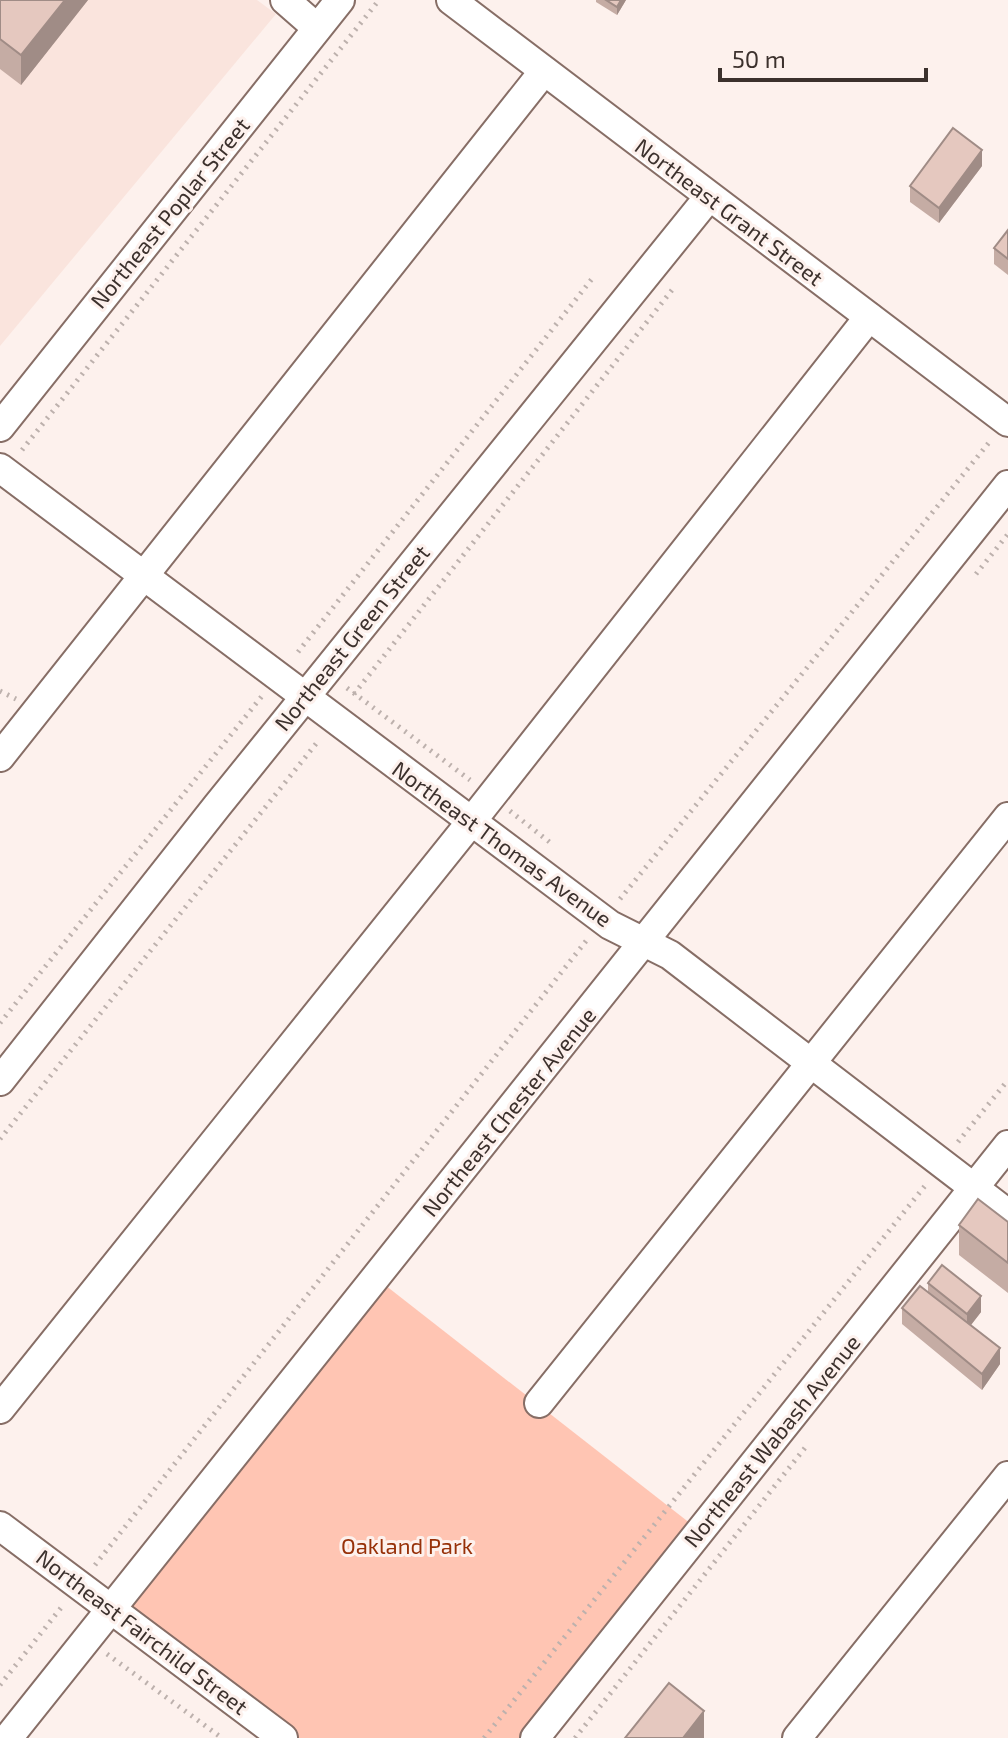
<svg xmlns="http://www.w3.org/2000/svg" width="1008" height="1738" font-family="'Exo 2',sans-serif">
	<rect width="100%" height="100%" fill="#fdf1ed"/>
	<path fill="#fae4dd" d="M0,0H257L276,14L0,346Z"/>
	<path fill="#ffc5b3" d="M376,1278L700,1531L535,1738H283L112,1608Z"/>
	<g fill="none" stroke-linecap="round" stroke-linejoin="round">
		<defs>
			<g id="minor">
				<path d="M285,0L317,28"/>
				<path d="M451,0L1008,422"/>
				<path d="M0,427L340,0"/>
				<path d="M0,468L610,925L670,955L1008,1214"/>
				<path d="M0,757L544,71"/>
				<path d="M0,1081L217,806L708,198"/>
				<path d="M539,1403L1008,817"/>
				<path d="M0,1409L471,822L869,317"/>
				<path d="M0,1526L283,1738"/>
				<path d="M8,1738L1008,485"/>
				<path d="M535,1738L1008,1145"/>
				<path d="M797,1738L1008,1476"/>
			</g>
		</defs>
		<use href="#minor" stroke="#876e66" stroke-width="32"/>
		<g stroke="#bdb1ad" stroke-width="5" stroke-dasharray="2 6" stroke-linecap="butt">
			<path d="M22,450L379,0"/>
			<path d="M976,574L1008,534"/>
			<path d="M298,652L595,275"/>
			<path d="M347,688L470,780"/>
			<path d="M0,691L16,699"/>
			<path d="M354,694L672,290"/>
			<path d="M510,811L552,844"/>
			<path d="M620,899L991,440"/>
			<path d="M0,1023L262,696"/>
			<path d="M0,1139L319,740"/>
			<path d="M958,1142L1008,1080"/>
			<path d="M95,1565L586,941"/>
			<path d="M107,1654L222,1738"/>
			<path d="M0,1685L64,1604"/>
			<path d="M484,1738L928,1182"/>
			<path d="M575,1738L808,1444"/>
		</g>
		<use href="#minor" stroke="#fff" stroke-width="28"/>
	</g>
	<g fill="#c5aca4">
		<path d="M0,0H88L21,85L0,69Z"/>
		<path d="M596,0H626L617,15L596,2Z"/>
		<path d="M982,166L939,223L910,202V186Z"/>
		<path d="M1008,230V275L994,264V248Z"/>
		<path d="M1008,1222V1293L959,1255V1225Z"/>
		<path d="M928,1283L981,1312L971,1325L1000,1364L982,1390L902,1324V1308L928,1292Z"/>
	</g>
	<g fill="#a08c86">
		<path d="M65,0H88L21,85V55Z"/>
		<path d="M621,0H626L617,15V7Z"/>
		<path d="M982,150V166L939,223V208Z"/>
		<path d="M981,1296V1312L967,1330V1314Z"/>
		<path d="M1000,1348V1364L982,1390V1374Z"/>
		<path d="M704,1711V1738H683Z"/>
	</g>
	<g fill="#e5c8bf" stroke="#a08c86" stroke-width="2">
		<path d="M0,0H65L21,55L0,39Z"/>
		<path d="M606,0H621L617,7Z"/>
		<path d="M953,128L982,150L939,208L910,186Z"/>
		<path d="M1008,230V259L994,248Z"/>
		<path d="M978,1199L1008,1222V1263L959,1225Z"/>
		<path d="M942,1265L981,1296L967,1314L928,1283Z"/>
		<path d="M920,1286L1000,1348L982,1374L902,1308Z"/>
		<path d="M669,1683L704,1711L683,1738H625Z"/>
	</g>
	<g text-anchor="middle" stroke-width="6" stroke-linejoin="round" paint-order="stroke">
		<g font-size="22" fill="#3c312d" stroke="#fdf1ed">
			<text transform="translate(729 212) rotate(37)" y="8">Northeast Grant Street</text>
			<text transform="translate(170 213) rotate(-51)" y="8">Northeast Poplar Street</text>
			<text transform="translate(352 638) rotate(-51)" y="8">Northeast Green Street</text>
			<text transform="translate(502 844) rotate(36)" y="8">Northeast Thomas Avenue</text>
			<text transform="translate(509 1112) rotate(-51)" y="8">Northeast Chester Avenue</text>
			<text transform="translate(772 1441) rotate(-51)" y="8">Northeast Wabash Avenue</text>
			<text transform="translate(142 1632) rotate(37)" y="8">Northeast Fairchild Street</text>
		</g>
		<g font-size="22" fill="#973109" stroke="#fdf1ed">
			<text x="407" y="1554">Oakland Park</text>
		</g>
	</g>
	<path d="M720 68v12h206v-12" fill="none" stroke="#3c312d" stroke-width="4"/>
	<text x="732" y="68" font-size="24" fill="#3c312d" stroke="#fdf1ed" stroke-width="6" paint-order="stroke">50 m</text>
</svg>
